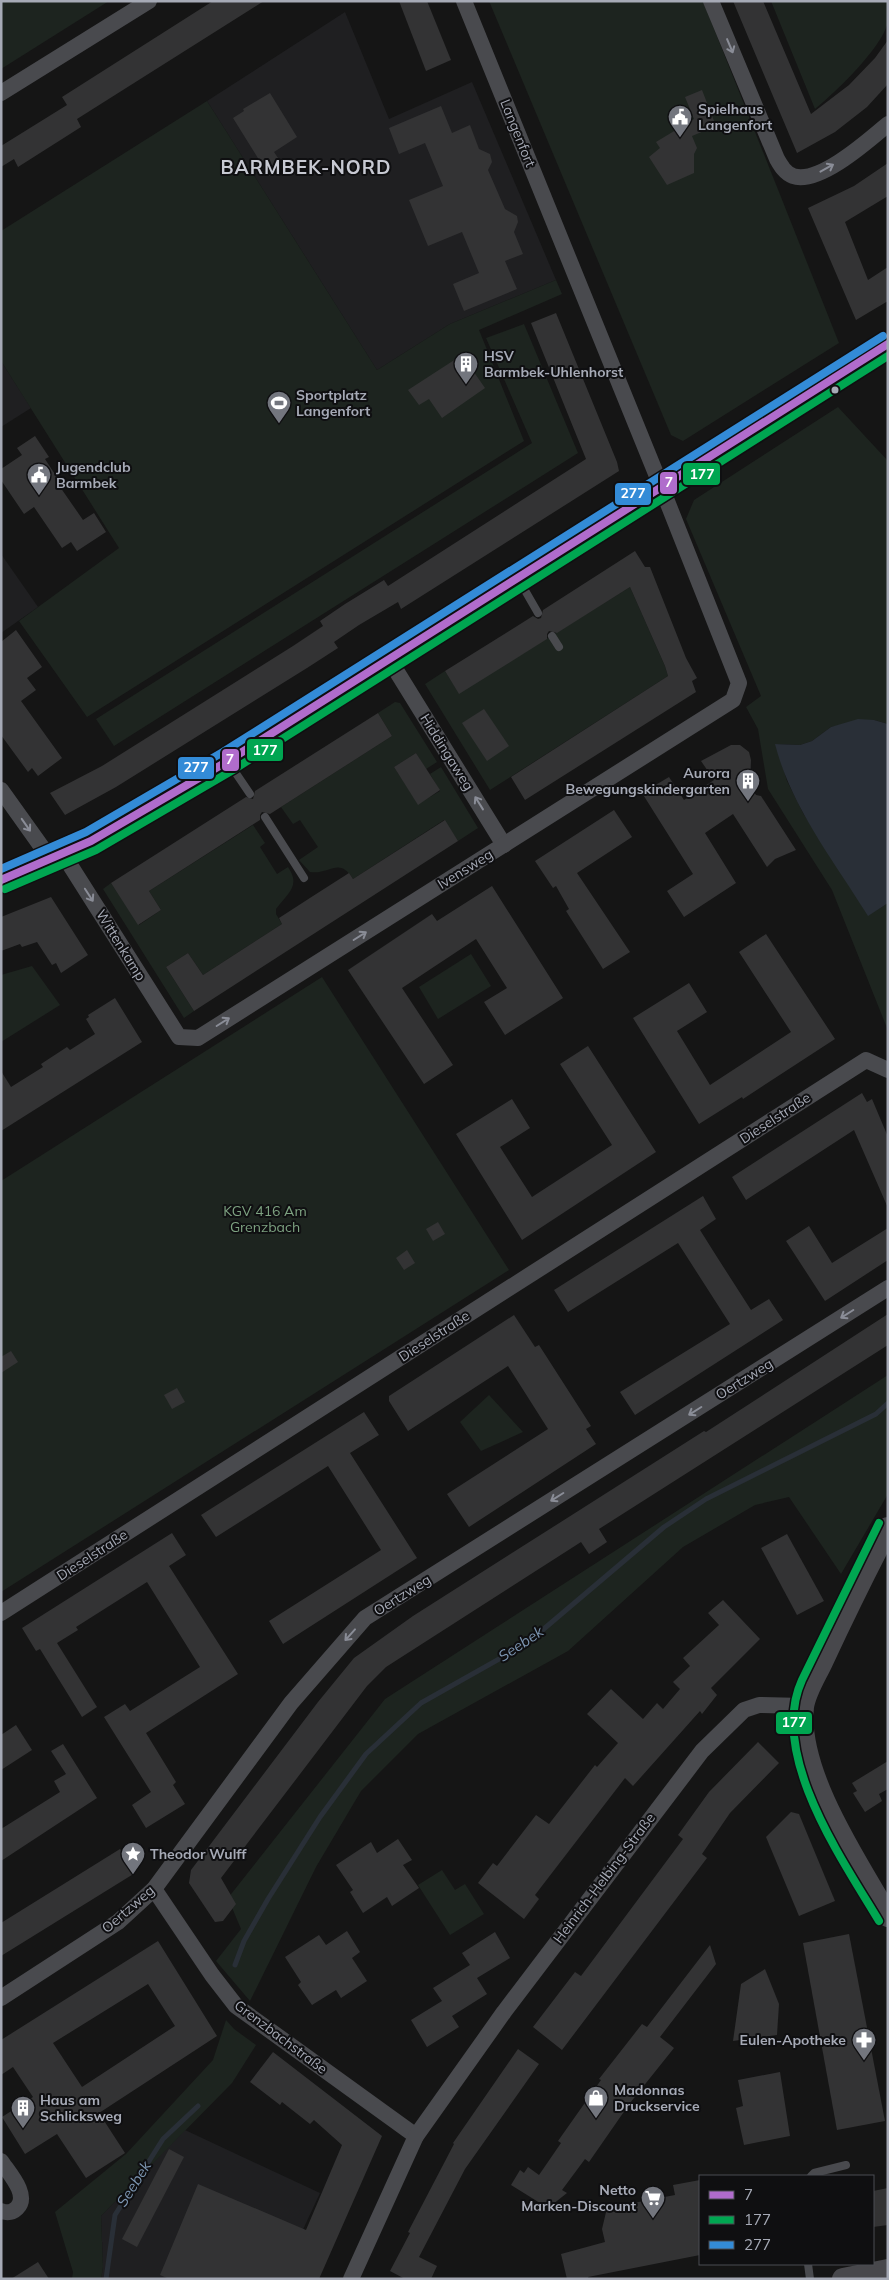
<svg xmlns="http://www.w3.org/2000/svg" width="889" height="2280" font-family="Mulish,sans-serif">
	<rect width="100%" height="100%" fill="#151515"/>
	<g fill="#1f1f21">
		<path d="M345,12L389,119L472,82L556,280L450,324L377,370L207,101Z"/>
		<path d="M1,361L31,408L1,427Z"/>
		<path d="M1,554L38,607L1,633Z"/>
		<path d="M185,2130L320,2193L280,2279H101L103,2267L101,2216Z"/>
	</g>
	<g fill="#1d241f">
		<path d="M1,1H109L1,69Z"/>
		<path d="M489,1H703L839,343L683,441L671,435Z"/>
		<path d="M771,1H888C888,7 889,14 888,21C884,46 835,93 815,109Z"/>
		<path d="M207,101L377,370L450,324L556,280L562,294L479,330L524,441L87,717L19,621L119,548L1,361V231Z"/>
		<path d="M524,324L578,453L114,746L96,719L532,443L486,338Z"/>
		<path d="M838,407L888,461V724L874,720L831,727L812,741L800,745L776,744L787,781L803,813L868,915L888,903L887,1028L832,890L768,789L758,729L746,707L761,696L686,519L694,500Z"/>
		<path d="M630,587L665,666L668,676L490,790L425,684L445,671L459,693Z"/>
		<path d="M395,702L400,703L437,762L426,769L416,753L394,767L418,804L440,791L430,774L441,767L478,828L458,841L444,820L353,879C339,856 330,875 310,872L299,860L318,847L300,820L293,824L281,807L392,736L378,713Z"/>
		<path d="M253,825L265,843L260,847L277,874L288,867C301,886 288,893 276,909V914L282,924L203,975L188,953L166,967L194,1011L184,1018L103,889L111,883L139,925L161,910L149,891Z"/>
		<path d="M471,954L491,986L438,1019L419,987Z"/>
		<path d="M32,966L60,1005L1,1042V975Z"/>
		<path d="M322,977L509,1270L1,1592V1181Z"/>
		<path d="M888,1375V1494L841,1574L789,1497L755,1505L683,1547L568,1651L418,1734L361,1791L316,1867L250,2001L216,1961L241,1929L228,1898L385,1699Z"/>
		<path d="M489,1395L523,1432L481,1451L460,1422Z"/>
		<path d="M442,1870L455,1890L465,1884L484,1914L450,1935L418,1885Z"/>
		<path d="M226,2020L234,2029L256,2045L232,2083L101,2216L103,2267L101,2279H72L73,2272L55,2212L126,2154L213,2060Z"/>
	</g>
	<path fill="#292f37" d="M858,719L874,720L888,724V903L868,916C834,861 791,807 775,744L800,745L812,741L831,727Z"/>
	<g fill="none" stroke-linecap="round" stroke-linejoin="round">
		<g stroke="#292f37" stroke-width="5">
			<path d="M235,1965L244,1941L268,1899L320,1817L366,1754L421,1703L526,1644L664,1527L706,1499L876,1414L888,1403"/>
			<path d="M106,2279L115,2215L163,2139L198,2106"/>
		</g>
	</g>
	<g fill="#333334" fill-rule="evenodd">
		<path d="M213,1H264L77,119L81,127L18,167L14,159L1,167V146L67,105L62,97Z"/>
		<path d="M399,1H427L451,60L426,71Z"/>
		<path d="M733,1H763L811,114L849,85L875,58L888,40V84L867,107L835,132L797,153Z"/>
		<path d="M702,90L716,126L692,136L697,148L694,154V173L667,185L649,157L660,148L656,142L694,119L685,97Z"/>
		<path d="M270,93L297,137L274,152L284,167L269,176L233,118L244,111L243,109Z"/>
		<path d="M441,106L452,133L470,125L479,149L490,154L492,162L488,170L505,209L517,216L518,222L514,232L523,254L505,261L517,289L464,311L453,284L479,273L462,232L428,246L409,200L443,186L425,143L399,154L389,128Z"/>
		<path d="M888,163V196L845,222L868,280L888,267V301L856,320L808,208L854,186Z"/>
		<path d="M556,313L617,462L619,471L401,609L398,602L359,625L334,642L338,648L307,668L116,787L65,815L50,793L102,766L293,646L323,626L320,621L345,604L384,580L388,586L586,459L531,323Z"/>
		<path d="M462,355L485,388L442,418L429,399L419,405L408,390Z"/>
		<path d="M35,436L49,457L45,459L60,482L58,484L83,520L94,513L106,532L77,551L71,542L62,548L34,507L24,514L1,480V469L22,455L17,448Z"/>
		<path d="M635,551L645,567H650L686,658L697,678L692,681L696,692L525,800L511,777L668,676L665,666L630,587L557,633L549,631L547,634V639L459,694L445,671L533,616L538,619L541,618L543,610Z"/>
		<path d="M16,630L42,667L27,678L36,690L21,701L62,758L38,776L32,768L28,772L1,735V642Z"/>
		<path d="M484,709L509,746L487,761L462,723Z"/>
		<path d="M378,713L392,736L270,814L262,812L260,815V820L149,891L161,910L138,925L111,883L246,797L253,799L255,791Z"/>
		<path d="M731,745H740L749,752L751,760L750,785L756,795L761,796L796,850L775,859L767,867L733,814L705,833L736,883L684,917L667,891L693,874L642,793L669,777L684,800L714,780L701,761Z"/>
		<path d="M416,753L440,790L418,805L394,767Z"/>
		<path d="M614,810L632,837L577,873L630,952L603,969L566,911L569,909L556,886L553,888L535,861Z"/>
		<path d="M445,820L458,841L194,1011L166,967L188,953L203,975L282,924L279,918L313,896L349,873L353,879Z"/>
		<path d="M492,886L563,998L505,1035L484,1002L507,988L476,939L402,988L453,1065L424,1084L348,970L432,914L437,921Z"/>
		<path d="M51,897L88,955L61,973L56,963L52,965L37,942L22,947L20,944L1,951V917Z"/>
		<path d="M766,934L835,1039L743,1099L742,1097L699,1124L633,1018L689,983L707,1012L677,1031L710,1085L791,1032L739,952Z"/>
		<path d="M115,998L142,1042L1,1131V1071L11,1087L43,1067L41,1064L67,1047L70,1050L95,1034L86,1019L89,1017L88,1015Z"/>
		<path d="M588,1046L656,1152L522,1240L456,1134L512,1099L530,1128L500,1147L532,1197L612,1145L560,1064Z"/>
		<path d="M862,1093L867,1102L872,1099L888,1137V1208L854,1130L746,1200L732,1177Z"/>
		<path d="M703,1196L716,1219L700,1230L717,1257L751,1310L769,1299L783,1320L635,1415L620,1392L730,1324L678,1243L568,1312L554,1290Z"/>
		<path d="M438,1222L445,1234L433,1241L426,1229Z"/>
		<path d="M809,1226L832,1263L888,1228V1260L825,1301L786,1241Z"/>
		<path d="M407,1250L415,1263L404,1270L396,1258Z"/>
		<path d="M888,1314V1345L599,1529L607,1542L589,1554L581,1542L386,1667L367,1686L221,1878L236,1904L223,1921L215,1922L189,1883L191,1870L318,1702L354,1658L413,1616L704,1431L706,1432Z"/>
		<path d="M514,1315L535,1347L539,1345L591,1426L586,1429L596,1444L469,1527L447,1494L548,1429L508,1366L408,1431L389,1401V1396Z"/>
		<path d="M11,1351L18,1362L1,1373V1357Z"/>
		<path d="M177,1388L185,1402L172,1409L164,1395Z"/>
		<path d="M364,1412L379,1435L350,1453L417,1558L283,1644L269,1621L381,1550L328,1466L216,1537L201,1515Z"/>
		<path d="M172,1533L186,1555L169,1566L238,1674L146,1733L176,1782L173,1785L185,1804L146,1828L132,1805L151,1792L104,1717L125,1704L130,1711L200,1667L147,1582L76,1627L78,1630L57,1643L97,1707L82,1717L40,1649L36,1651L22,1628Z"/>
		<path d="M787,1534L824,1601L797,1615L761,1548Z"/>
		<path d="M723,1600L760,1639L711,1688L717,1695L702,1714L700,1711L633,1786L625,1778L535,1895L539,1899L524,1919L478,1883L493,1863L497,1866L536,1815L549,1824L595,1765L597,1767L618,1743L587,1714L611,1689L643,1719L657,1703L663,1709L680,1689L673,1682L690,1666L683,1658L719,1625L708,1613Z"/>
		<path d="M16,1725L32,1750L1,1770V1735Z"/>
		<path d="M758,1742L779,1763L730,1813L702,1854L707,1858L562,2050L533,2027L575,1972L581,1976L683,1839L678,1835L709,1792Z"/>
		<path d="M63,1744L97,1798L1,1861V1829L60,1792L54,1781L66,1774L51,1751Z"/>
		<path d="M888,1761V1789L879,1794L882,1801L865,1812L853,1793L857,1791L852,1783Z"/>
		<path d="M791,1812L799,1814L835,1901L799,1916L766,1837Z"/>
		<path d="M398,1839L412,1860L403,1865L419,1888L392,1906L387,1897L363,1913L350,1892L353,1890L336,1865L371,1842L377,1853Z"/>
		<path d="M120,1849L135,1873L1,1956V1923Z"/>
		<path d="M347,1931L360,1952L352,1958L367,1981L341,1998L336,1990L312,2005L298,1985L301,1982L285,1957L319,1935L326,1945Z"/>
		<path d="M495,1932L510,1958L477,1978L487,1994L452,2016L459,2027L427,2047L411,2020L442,2001L433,1988L470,1965L462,1953Z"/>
		<path d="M849,1934L885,2121L837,2130L803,1943Z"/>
		<path d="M158,1941L217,2036L99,2113L125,2153L86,2178L57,2134L25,2154L2,2117L33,2097L13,2067L1,2075V2040ZM148,1984L175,2026L82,2087L53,2043Z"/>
		<path d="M710,1945L716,1964L660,2037L674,2048L630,2103L589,2162L585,2159L562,2190L567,2193L548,2208L511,2185L520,2170L524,2173L528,2167L539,2175L561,2143L558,2141L601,2080L599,2079L642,2024L647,2027Z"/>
		<path d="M765,1969L779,2004L777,2035L733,2041L741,1984Z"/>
		<path d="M518,2049L539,2064L465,2169L419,2257L437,2266L431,2279H405L390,2271L410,2233L408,2232L454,2144L453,2143Z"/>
		<path d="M273,2052L382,2136L319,2279H169L160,2275L198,2184L306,2230L342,2145L314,2120L310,2124L282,2102L280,2105L250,2082Z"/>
		<path d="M780,2072L790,2136L744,2145L736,2108L743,2106L738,2080Z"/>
		<path d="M169,2149L184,2157L137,2247L122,2239Z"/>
		<path d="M700,2180V2255L588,2277L589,2279H567L561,2254L605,2242L602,2229L607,2208L675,2195L673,2185Z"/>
		<path d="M888,2188V2225L873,2227V2191Z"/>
		<path d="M38,2262L49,2279H11Z"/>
	</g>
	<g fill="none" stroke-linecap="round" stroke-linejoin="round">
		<g stroke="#494a4e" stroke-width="8">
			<path d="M519,580L538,613"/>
			<path d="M552,636L559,647"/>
			<path d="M229,763L250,794"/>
			<path d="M265,817L304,878"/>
			<path d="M811,2176L814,2173L846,2165"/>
			<path d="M808,2264L810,2279"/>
		</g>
		<g stroke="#494a4e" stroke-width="16">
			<path d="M711,1L777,159C781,166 785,173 793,176C819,185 869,140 888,124"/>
			<path d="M1,93L149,1"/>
			<path d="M389,659L504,845"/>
			<path d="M1,790L51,860"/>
			<path d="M63,854L179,1037L198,1038L733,700L739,683L661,486L464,1"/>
			<path d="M1,1613L866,1060L888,1070"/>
			<path d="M154,1889L212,1975L236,2006L416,2136"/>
			<path d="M1,1998L118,1922L154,1889L291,1703L365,1618L888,1288"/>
			<path d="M1,2161C8,2172 30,2195 17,2208C12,2213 7,2213 1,2211"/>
			<path d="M351,2279L416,2136L504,2012L702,1751L744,1710L759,1705L803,1706"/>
		</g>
		<g stroke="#48484c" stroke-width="22">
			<path d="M1,880L91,841L228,761L888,344"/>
			<path d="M888,1528C865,1572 843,1617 822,1662C816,1675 805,1692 803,1707C796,1772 856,1861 888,1916"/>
			<path d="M843,2279L888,2270"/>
		</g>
		<defs>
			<path id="bus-1" d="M1,880L91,841L228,761L888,344"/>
			<g id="bus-2">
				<path d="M5,889L96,850L233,770L888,356"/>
				<path d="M879,1523L802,1680C768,1754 842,1859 879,1921"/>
			</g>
			<path id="bus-3" d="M1,869L86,832L223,752L883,336"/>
		</defs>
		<use href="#bus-1" stroke="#0f0f11" stroke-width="11"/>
		<use href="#bus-2" stroke="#0f0f11" stroke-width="11"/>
		<use href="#bus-3" stroke="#0f0f11" stroke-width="11"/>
		<use href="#bus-1" stroke="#b06ccc" stroke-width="8"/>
		<use href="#bus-2" stroke="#00a651" stroke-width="8"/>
		<use href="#bus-3" stroke="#338bd7" stroke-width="8"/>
	</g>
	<defs><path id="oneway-shaft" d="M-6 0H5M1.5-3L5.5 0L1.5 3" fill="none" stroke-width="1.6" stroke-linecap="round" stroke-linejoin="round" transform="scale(1.25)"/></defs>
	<g stroke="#8a8d97">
		<use href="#oneway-shaft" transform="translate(730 46) rotate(67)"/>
		<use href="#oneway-shaft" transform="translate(827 168) rotate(-29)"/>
		<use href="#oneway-shaft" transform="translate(479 803) rotate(-122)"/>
		<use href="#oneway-shaft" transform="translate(26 825) rotate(55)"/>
		<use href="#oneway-shaft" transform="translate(89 895) rotate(57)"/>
		<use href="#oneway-shaft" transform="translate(360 936) rotate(-32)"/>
		<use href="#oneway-shaft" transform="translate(223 1022) rotate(-32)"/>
		<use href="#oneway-shaft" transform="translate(847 1314) rotate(148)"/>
		<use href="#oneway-shaft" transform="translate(695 1411) rotate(148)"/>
		<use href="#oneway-shaft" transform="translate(557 1497) rotate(148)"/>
		<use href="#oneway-shaft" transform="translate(350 1635) rotate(132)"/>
	</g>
	<defs>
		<symbol id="civic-pin" viewBox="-11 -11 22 30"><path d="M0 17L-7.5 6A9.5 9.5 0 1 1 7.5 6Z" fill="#73767e" stroke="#0f0f11"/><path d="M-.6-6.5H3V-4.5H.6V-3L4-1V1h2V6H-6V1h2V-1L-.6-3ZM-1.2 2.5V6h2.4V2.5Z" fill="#fff"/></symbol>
		<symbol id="building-pin" viewBox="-11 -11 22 30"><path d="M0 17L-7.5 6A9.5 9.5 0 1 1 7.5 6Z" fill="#73767e" stroke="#0f0f11"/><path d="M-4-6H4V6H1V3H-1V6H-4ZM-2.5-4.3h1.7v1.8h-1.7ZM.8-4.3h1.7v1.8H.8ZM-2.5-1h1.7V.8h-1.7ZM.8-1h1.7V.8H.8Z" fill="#fff"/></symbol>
		<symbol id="stadium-pin" viewBox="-11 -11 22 30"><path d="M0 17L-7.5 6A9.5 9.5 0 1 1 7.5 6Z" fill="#73767e" stroke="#0f0f11"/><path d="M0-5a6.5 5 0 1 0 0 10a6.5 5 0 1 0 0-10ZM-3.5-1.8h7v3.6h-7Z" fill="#fff"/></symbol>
		<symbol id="sight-pin" viewBox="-11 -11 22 30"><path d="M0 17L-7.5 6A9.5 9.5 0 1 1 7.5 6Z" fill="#73767e" stroke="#0f0f11"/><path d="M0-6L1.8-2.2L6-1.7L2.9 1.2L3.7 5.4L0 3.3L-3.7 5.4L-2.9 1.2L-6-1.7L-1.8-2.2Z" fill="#fff"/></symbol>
		<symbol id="pharmacy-pin" viewBox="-11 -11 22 30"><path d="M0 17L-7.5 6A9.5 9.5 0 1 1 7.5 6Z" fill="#73767e" stroke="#0f0f11"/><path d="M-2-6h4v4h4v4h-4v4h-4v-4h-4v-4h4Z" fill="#fff"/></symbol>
		<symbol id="shop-pin" viewBox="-11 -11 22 30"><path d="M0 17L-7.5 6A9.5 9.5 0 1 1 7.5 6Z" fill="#73767e" stroke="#0f0f11"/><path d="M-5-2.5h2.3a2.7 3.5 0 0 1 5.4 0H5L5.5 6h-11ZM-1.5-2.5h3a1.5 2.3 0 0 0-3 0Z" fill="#fff"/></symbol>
		<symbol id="supermarket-pin" viewBox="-11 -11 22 30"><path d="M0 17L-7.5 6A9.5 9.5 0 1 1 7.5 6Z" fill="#73767e" stroke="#0f0f11"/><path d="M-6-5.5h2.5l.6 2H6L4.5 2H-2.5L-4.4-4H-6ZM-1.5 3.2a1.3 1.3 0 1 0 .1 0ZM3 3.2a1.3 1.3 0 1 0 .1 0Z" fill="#fff"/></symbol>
	</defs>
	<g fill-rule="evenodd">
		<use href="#civic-pin" x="666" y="103" width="28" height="38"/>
		<use href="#building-pin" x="452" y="350" width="28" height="38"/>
		<use href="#stadium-pin" x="265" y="389" width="28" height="38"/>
		<use href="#civic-pin" x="25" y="461" width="28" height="38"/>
		<use href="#building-pin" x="734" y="767" width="28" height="38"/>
		<use href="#sight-pin" x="119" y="1840" width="28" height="38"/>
		<use href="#pharmacy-pin" x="850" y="2026" width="28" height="38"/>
		<use href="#shop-pin" x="582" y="2084" width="28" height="38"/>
		<use href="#building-pin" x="9" y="2094" width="28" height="38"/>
		<use href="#supermarket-pin" x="639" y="2184" width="28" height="38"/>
	</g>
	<circle fill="#a6aab6" stroke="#0f0f11" stroke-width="2" cx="835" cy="390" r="4.5"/>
	<g text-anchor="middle" stroke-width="4" stroke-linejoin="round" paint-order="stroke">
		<g font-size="14" font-weight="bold" fill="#a6aab6" stroke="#0f0f11" text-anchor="start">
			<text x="698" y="114">Spielhaus<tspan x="698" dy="16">Langenfort</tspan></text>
			<text x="484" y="361">HSV<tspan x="484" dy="16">Barmbek-Uhlenhorst</tspan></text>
			<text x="296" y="400">Sportplatz<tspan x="296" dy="16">Langenfort</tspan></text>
			<text x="56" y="472">Jugendclub<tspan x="56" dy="16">Barmbek</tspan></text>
			<text x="730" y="778" text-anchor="end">Aurora<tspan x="730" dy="16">Bewegungskindergarten</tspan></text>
			<text x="150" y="1859">Theodor Wulff</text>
			<text x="846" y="2045" text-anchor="end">Eulen-Apotheke</text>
			<text x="614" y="2095">Madonnas<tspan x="614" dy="16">Druckservice</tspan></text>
			<text x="40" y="2105">Haus am<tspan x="40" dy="16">Schlicksweg</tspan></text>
			<text x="636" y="2195" text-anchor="end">Netto<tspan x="636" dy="16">Marken-Discount</tspan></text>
		</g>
		<g font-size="14" fill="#a6aab6" stroke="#0f0f11">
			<text transform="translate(518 133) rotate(68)" y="5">Langenfort</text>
			<text transform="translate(447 752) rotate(58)" y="5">Hiddingaweg</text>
			<text transform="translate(465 869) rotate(-32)" y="5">Ivensweg</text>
			<text transform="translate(121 945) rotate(58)" y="5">Wittenkamp</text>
			<text transform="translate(775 1118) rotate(-33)" y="5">Dieselstraße</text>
			<text transform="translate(434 1336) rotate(-33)" y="5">Dieselstraße</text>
			<text transform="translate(744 1379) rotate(-32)" y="5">Oertzweg</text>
			<text transform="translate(92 1555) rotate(-33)" y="5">Dieselstraße</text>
			<text transform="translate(402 1595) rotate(-32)" y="5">Oertzweg</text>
			<text transform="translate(604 1878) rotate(-53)" y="5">Heinrich-Helbing-Straße</text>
			<text transform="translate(128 1909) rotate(-41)" y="5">Oertzweg</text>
			<text transform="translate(281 2037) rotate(37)" y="5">Grenzbachstraße</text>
		</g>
		<g font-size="14" fill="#7da281" stroke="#0f0f11">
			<text x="265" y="1216">KGV 416 Am<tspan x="265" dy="16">Grenzbach</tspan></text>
		</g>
		<g font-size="15" font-style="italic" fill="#7d96b2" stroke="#0f0f11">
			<text transform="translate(521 1644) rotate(-34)" y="5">Seebek</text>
			<text transform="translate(134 2184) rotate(-58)" y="5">Seebek</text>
		</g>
		<g font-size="19" font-weight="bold" letter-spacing="1" fill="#c7c9d2" stroke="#0f0f11">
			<text x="306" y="174">BARMBEK-NORD</text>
		</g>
	</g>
	<g stroke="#0f0f11" stroke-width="2">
		<rect x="682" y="462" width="39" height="24" rx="5" fill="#00a651"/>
		<rect x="659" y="471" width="19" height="24" rx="5" fill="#b06ccc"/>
		<rect x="614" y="482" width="38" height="24" rx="5" fill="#338bd7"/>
		<rect x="246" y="738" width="38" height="24" rx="5" fill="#00a651"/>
		<rect x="221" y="748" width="19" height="24" rx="5" fill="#b06ccc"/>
		<rect x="177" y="756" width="38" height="24" rx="5" fill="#338bd7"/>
		<rect x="775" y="1711" width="38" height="24" rx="5" fill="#00a651"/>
	</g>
	<g font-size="14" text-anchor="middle" font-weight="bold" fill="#fff">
		<text x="702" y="479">177</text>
		<text x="669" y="487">7</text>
		<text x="633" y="498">277</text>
		<text x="265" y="755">177</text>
		<text x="230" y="764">7</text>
		<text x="196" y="772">277</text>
		<text x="794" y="1727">177</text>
	</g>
	<rect width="889" height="2280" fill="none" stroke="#a6aab6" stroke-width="5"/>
	<rect x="699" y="2175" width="175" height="90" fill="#0f0f11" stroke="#4b4d53"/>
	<rect x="709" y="2191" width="25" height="8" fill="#b06ccc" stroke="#4b4d53"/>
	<text x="744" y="2200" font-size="15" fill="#a6aab6">7</text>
	<rect x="709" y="2216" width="25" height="8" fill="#00a651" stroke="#4b4d53"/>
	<text x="744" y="2225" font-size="15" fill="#a6aab6">177</text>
	<rect x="709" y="2241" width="25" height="8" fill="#338bd7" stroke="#4b4d53"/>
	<text x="744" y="2250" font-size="15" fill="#a6aab6">277</text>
</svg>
